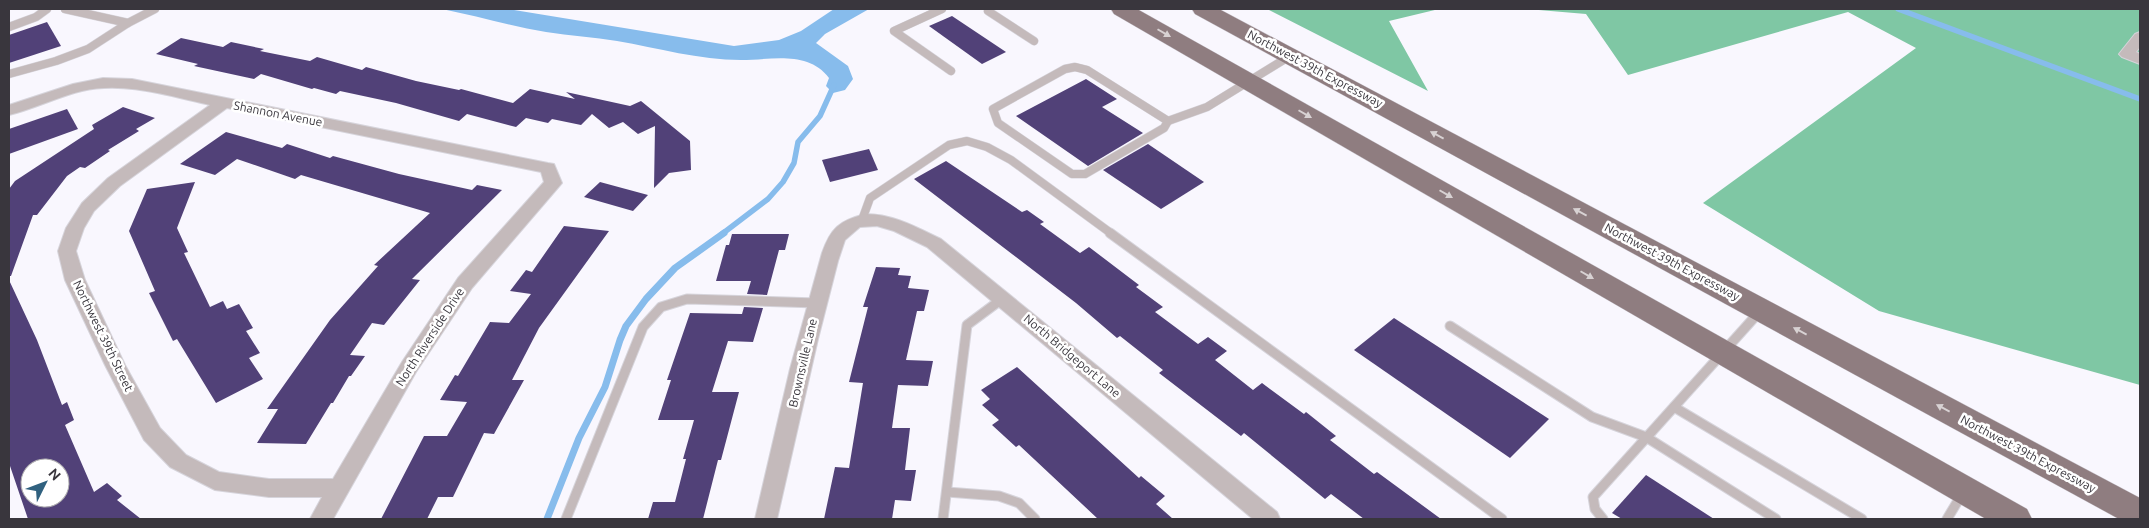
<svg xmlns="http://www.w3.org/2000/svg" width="2149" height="528" font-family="Ubuntu,sans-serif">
	<rect width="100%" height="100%" fill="#f9f7fe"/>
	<g fill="#7fc7a4">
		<path d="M1267,9H1439L1389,21L1428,91Z"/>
		<path d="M1527,9H2140V385L1879,311L1703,203L1916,48L1848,12L1628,75L1586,14Z"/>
	</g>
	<path fill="#87bcec" d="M442,9H508L734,46L779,40L801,31L834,9H869L825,34L816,43L848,66L853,79L845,90L833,93L826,86L829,78C808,50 771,60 741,60C699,60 658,48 617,41C594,37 570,36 546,32C511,26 477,16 442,9Z"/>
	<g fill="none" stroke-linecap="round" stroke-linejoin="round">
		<g stroke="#87bcec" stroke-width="5.5">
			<path d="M1898,9L2140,99"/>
			<path d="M722,234L768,199L783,182L794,163L798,142L820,116L834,85"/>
		</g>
		<path stroke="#87bcec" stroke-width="7" d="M547,519L579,438L605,387L620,340L626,326L646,299L675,268L724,233"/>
	</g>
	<g fill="#514178" fill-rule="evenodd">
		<path d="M952,16L1006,52L982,64L929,26Z"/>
		<path d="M47,22L61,46L9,63V35Z"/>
		<path d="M181,38L223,47L231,42L264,49L260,51L310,61L317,57L362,70L366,67L416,81L459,90L461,89L513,103L530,89L575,99L566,92L630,106L641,101L690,141L691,170L669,173L654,188L655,126L638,134L623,122L609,128L592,114L581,125L552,119L548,123L526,118L516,127L467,114L459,121L396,103L340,91L336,94L314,88L312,89L261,74L254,79L194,66L198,64L156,54Z"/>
		<path d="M1086,79L1117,99L1102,107L1143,133L1088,166L1016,116Z"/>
		<path d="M123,107L155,118L136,129L139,131L108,150L110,151L85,168L80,167L67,176L37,215H33L11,276H9V189L15,181L94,129L92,125Z"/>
		<path d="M67,109L78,129L9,154V129Z"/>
		<path d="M226,132L282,148L287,144L330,158L333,156L399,174L472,190L477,185L502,190L412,279L420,280L384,325L372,323L350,355L365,356L351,376H349L333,403H331L306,444L257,443L278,409H267L330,320L378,266L374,265L430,213L301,175L295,179L237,159L215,175L180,164Z"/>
		<path d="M1148,144L1204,182L1161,209L1103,170Z"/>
		<path d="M869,149L878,170L830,182L822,160Z"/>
		<path d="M946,161L1022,212L1027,210L1044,222L1040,224L1080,253L1089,247L1139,285L1136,287L1163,307L1155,312L1198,344L1208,337L1227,351L1215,360L1253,390L1262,383L1304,414L1306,412L1336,436L1330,440L1374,474L1377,472L1441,519H1364L1331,494L1325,499L1244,433L1241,436L1159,373L1163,370L1120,336L1117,338L1076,303L914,179Z"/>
		<path d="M195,182L177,228L188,252L184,253L210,307L223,301L227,309L239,304L253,328L246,331L260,353L249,358L263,379L216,403L177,339L173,341L149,293L155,291L129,231L147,189Z"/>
		<path d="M600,182L648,195L633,211L584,197Z"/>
		<path d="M564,226L609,231L539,328L512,380H524L494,434L484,433L453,497H438L427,519H381L424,436H447L467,402L440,400L455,375L458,376L490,322L509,323L531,294L510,291L526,270L532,272Z"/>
		<path d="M732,234H789L785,250H779L767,295L747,294L751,281H716L726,245H729Z"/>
		<path d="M876,267L900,268L898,275L911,276L908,288L929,290L924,311H917L906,360L933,361L928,386L898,385L892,428H910L905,470H916L911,501L895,500L892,519H824L835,467L849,468L863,383L849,382L868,307H863Z"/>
		<path d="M9,280L37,340L62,405L67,402L74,420L65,425L94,492L107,483L122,496L117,500L141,519H28L9,463ZM30,468H60V498H30Z"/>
		<path d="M744,307L763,308L753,342L728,341L712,392H739L721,460H718L703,519H648L653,502H675L686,459H683L694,420H658L671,380H667L690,313L742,314Z"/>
		<path d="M1394,318L1549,419L1510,458L1354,350Z"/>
		<path d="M1017,367L1139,478L1141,476L1165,496L1156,504L1173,519H1098L1019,445L1016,447L992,425L999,420L982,405L990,399L981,390Z"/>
		<path d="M1646,475L1714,519H1622L1612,513Z"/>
	</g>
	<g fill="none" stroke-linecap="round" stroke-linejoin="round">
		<defs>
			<g id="service-far1">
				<path d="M942,9L894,31L951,71"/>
				<path d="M988,11L1034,41"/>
				<path d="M128,23L155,9"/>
				<path d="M9,27L36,17L47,9"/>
				<path d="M1075,67L1087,70L1168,121L1164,128L1085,174H1072L998,123L993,109L1065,69Z"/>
				<path d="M9,74L56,61L88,49L128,23L65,9"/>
				<path d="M1168,121L1207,107L1290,56"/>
				<path d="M862,220L870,198L949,145L967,141L987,147L1011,160L1112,234"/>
			</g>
			<g id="service">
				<path d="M1110,233L1502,519"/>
				<path d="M1450,326L1592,417L1646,437L1776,519"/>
				<path d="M1674,407L1862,519"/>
				<path d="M947,492L999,496L1019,503L1035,519"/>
				<path d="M566,519L643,327L661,307L687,299L817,303"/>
				<path d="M943,519L967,325L1002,299"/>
				<path d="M1603,519L1595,509L1593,497L1761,310"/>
				<path d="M1947,519L1962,494"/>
			</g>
			<g id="minor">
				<path d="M2140,32V47L2136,52L2140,54V64L2122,57L2119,54L2135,34Z"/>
				<path d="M103,78L132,79L548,163L554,164L562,183L472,288L416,372L333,519H310L322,497H269L215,490L170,467L144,440L105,365L65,280L58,251L66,228L82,203L108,178L210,105C169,96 124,81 82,91C57,97 34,109 9,115V105L73,84ZM227,108L541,172L544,182L458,278L402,362L333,479H269L219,472L186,455L160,428L125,365L85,280L76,251L84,228L94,211L120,186Z"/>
				<path d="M865,214C893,214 916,227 941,239L1277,512L1280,519H1253L927,247L894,231L877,226L860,227L845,240L838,261L818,339L777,519H755L790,369L822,253C831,228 839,221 865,214Z"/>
			</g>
			<g id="trunk">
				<path d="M1111,9H1137L2027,509L2032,519H1986L1114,14Z"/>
				<path d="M1192,9H1219L2140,498V519H2119L1195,14Z"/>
			</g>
		</defs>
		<use href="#service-far1" stroke="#d6d4db" stroke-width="9"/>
		<use href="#service" stroke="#d6d4db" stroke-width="11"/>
		<use href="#minor" stroke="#d6d4db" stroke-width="2"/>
		<use href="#trunk" stroke="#d6d4db" stroke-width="1"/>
		<use href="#service-far1" stroke="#c4babb" stroke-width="8"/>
		<use href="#service" stroke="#c4babb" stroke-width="9"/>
		<use href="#minor" fill="#c4babb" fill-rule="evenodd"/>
		<use href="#trunk" fill="#8f7d80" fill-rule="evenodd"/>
	</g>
	<defs><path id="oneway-solid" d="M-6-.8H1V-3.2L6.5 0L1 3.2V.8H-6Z" transform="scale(1.25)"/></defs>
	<g fill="#d8d2d3">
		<use href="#oneway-solid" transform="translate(1164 33) rotate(30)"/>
		<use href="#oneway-solid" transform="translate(1305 114) rotate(30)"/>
		<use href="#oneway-solid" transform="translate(1437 135) rotate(-152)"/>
		<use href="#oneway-solid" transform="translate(1446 194) rotate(30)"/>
		<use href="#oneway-solid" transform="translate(1580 212) rotate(-152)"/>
		<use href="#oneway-solid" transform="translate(1587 275) rotate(30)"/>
		<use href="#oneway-solid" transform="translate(1800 331) rotate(-152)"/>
		<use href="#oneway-solid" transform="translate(1943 408) rotate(-152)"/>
	</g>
	<g text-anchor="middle" stroke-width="5" stroke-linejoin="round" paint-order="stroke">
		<g font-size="12" fill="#39363d" stroke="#fff">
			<text transform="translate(1315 69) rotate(28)" y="4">Northwest 39th Expressway</text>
			<text transform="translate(278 114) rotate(11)" y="4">Shannon Avenue</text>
			<text transform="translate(1672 262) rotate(28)" y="4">Northwest 39th Expressway</text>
			<text transform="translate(103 336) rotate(64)" y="4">Northwest 39th Street</text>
			<text transform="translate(430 337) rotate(-57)" y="4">North Riverside Drive</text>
			<text transform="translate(1072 356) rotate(40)" y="4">North Bridgeport Lane</text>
			<text transform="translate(803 363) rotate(-77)" y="4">Brownsville Lane</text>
			<text transform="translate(2028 454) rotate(28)" y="4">Northwest 39th Expressway</text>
		</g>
	</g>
	<rect width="2149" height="528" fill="none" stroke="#39363d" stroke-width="20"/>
	<g transform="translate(45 483) rotate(48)"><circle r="24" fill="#ffffff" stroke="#b0afb1"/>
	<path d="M0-4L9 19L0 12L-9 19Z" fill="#30617f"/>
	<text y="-8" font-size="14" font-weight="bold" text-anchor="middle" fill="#39363d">N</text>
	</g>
</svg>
